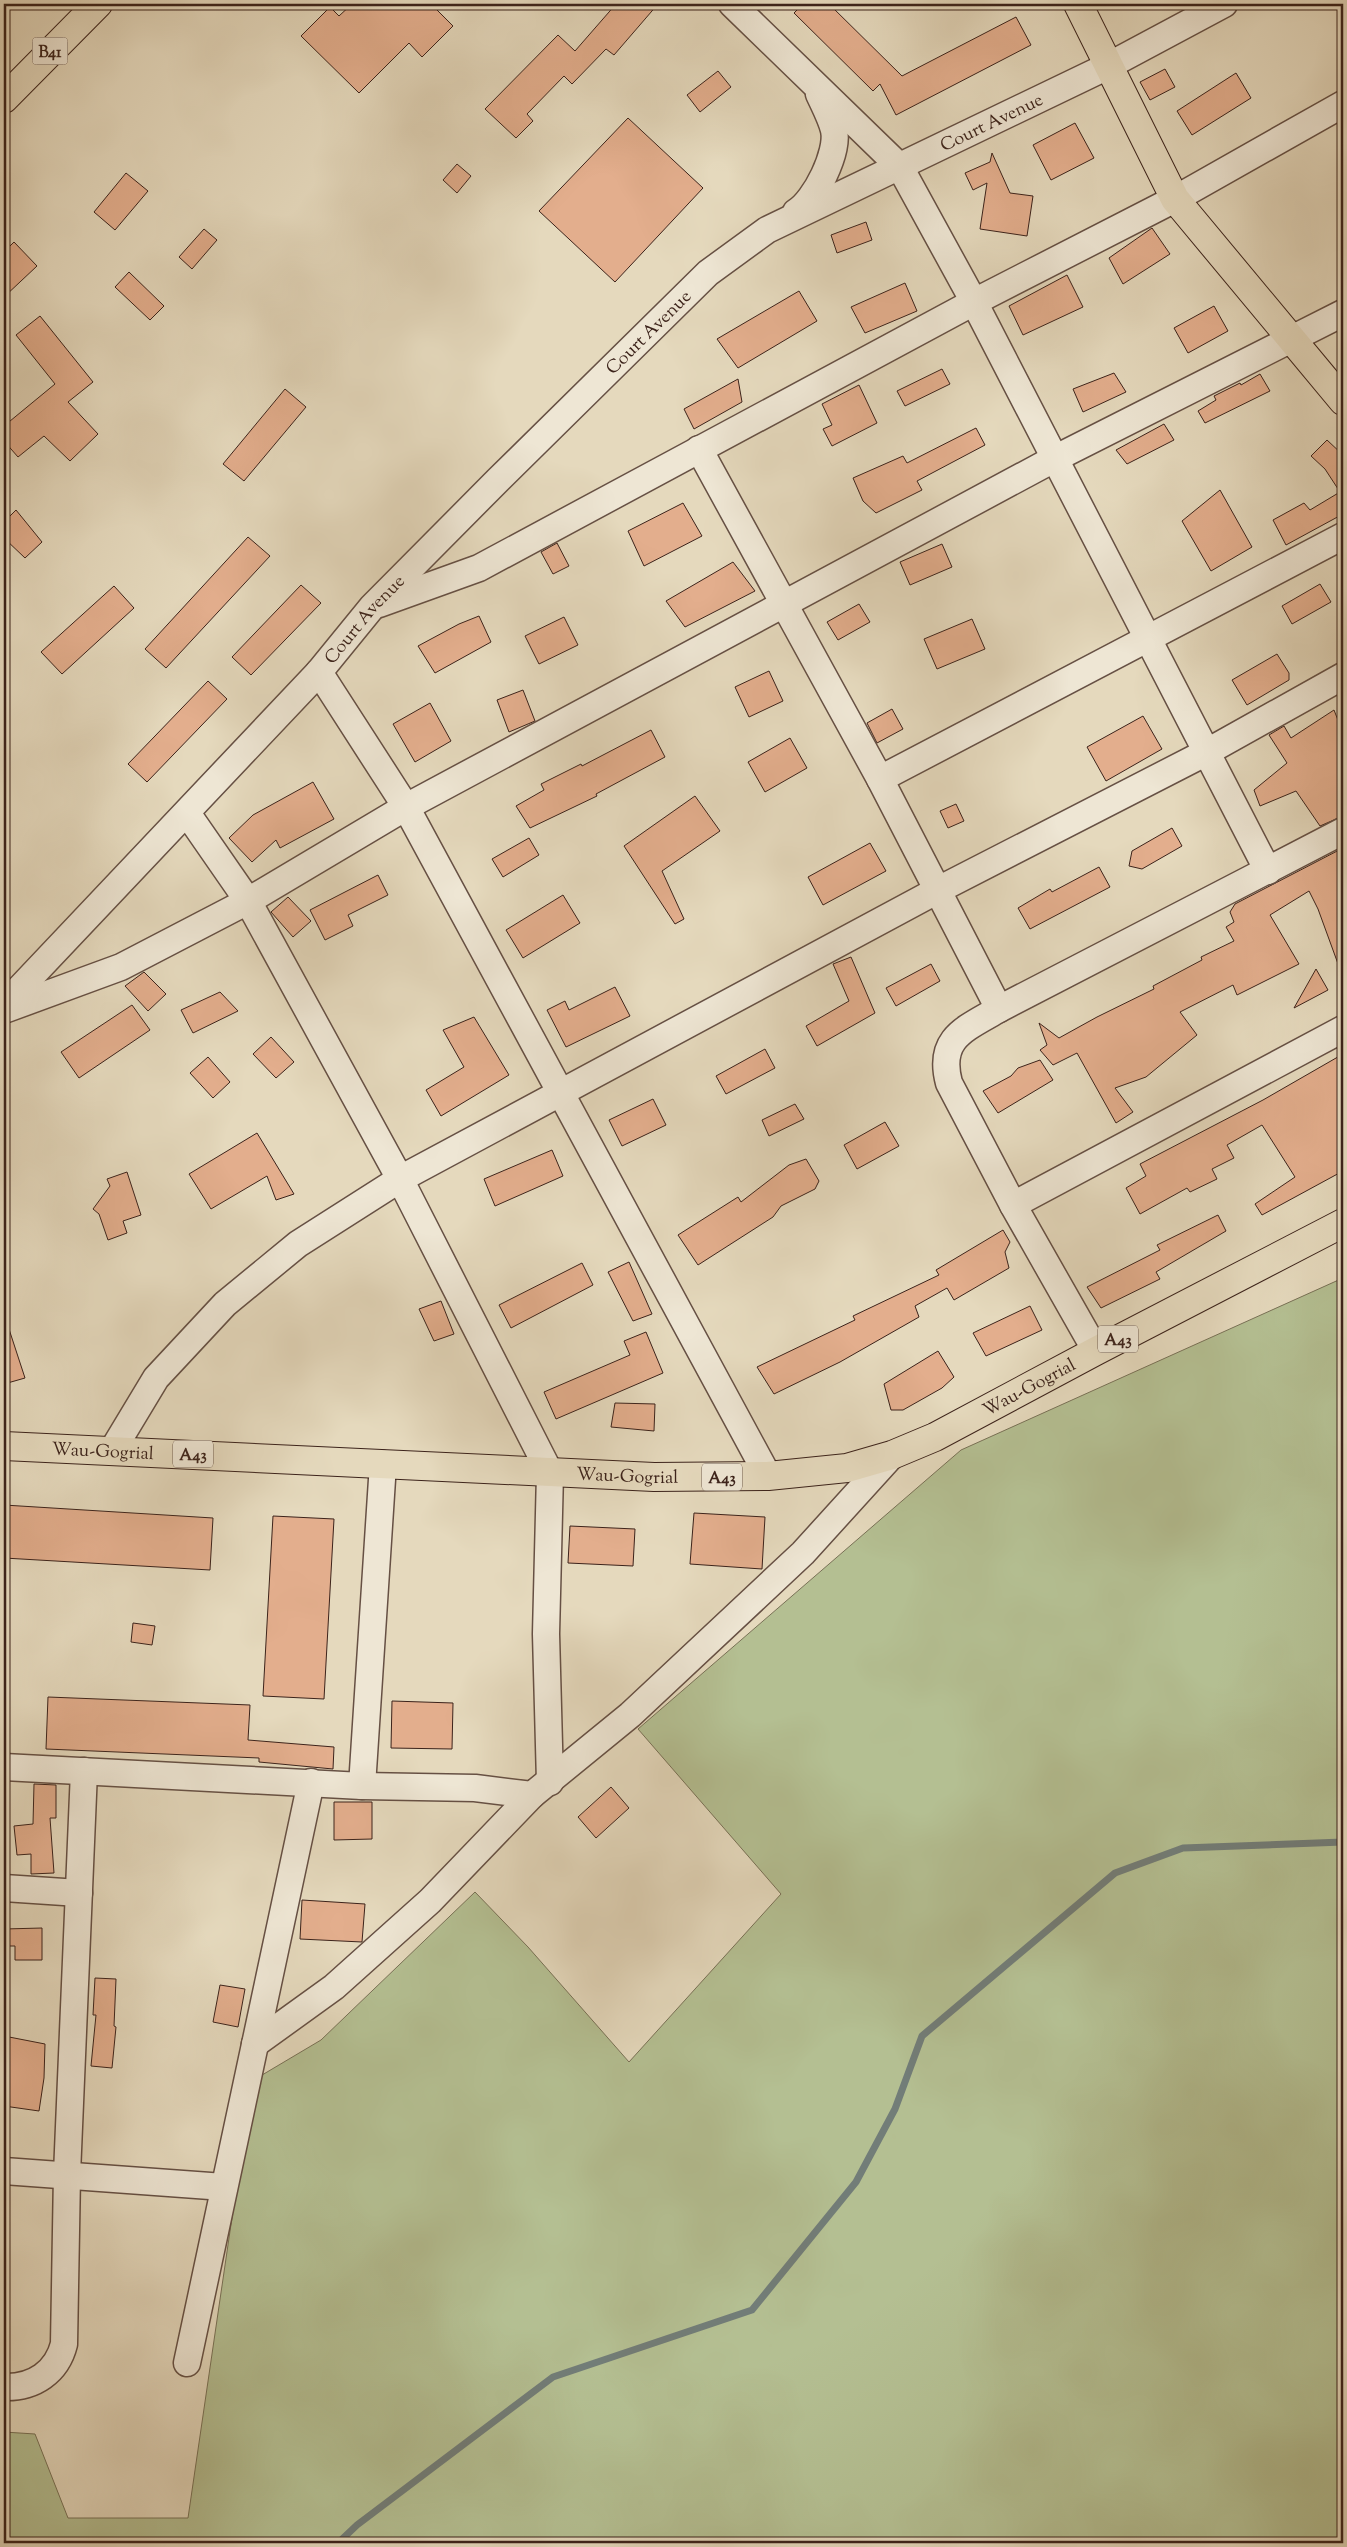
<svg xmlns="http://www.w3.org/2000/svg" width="1347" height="2547" font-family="'Sorts Mill Goudy',serif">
	<rect width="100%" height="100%" fill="#e5d9bd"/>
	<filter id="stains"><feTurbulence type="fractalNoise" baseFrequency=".004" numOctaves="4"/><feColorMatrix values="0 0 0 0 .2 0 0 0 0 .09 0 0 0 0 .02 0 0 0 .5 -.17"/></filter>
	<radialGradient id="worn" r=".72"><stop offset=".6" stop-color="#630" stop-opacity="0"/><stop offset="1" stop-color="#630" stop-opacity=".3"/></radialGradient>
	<path fill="#b4bf92" stroke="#787156" d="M1343,1278V2543H4V2432L35,2434L68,2518H188L252,2081L321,2040L475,1892L528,1947L629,2062L781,1894L638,1729L961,1450Z"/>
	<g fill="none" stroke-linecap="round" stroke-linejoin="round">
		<path stroke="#727d78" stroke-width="7" d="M338,2543L357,2525L553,2377L752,2310L856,2182L895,2109L922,2036L1115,1873L1183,1848L1343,1842"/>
	</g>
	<g fill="#e3ae8d" stroke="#3c231b">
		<path d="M352,4H431L453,26L422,57L409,43L359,93L301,36L330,7L339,16Z"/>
		<path d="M616,4H658L614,55L606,49L572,84L564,76L527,114L533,121L516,138L485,109L558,35L575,51Z"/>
		<path d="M803,4H829L902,76L1016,17L1031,45L896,115L880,84L873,91L794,13Z"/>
		<path d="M1165,69L1175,87L1150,100L1140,82Z"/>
		<path d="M718,71L731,87L700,112L687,95Z"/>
		<path d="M1236,73L1251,98L1192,135L1177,111Z"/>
		<path d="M628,118L703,188L615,282L539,211Z"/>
		<path d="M1075,123L1094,158L1051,180L1033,145Z"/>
		<path d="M992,153L1010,193L1033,196L1027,236L980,229L987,183L973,190L965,173L990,162Z"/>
		<path d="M457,164L471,176L457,193L443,180Z"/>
		<path d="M126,173L148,191L115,230L94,212Z"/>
		<path d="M866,222L872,240L837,253L831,235Z"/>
		<path d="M1152,228L1170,254L1123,284L1109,258Z"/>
		<path d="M204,229L217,240L192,269L179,257Z"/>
		<path d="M14,242L37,266L4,297V252Z"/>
		<path d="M129,272L164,306L150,320L115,287Z"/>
		<path d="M1067,275L1083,307L1023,335L1009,306Z"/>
		<path d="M905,283L917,311L865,333L851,307Z"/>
		<path d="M799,291L817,321L738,368L717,339Z"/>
		<path d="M1214,306L1228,331L1188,353L1174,328Z"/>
		<path d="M40,316L93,382L68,402L98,434L70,461L44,436L18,457L4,441V426L55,384L16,335Z"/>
		<path d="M942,369L950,384L905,406L897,391Z"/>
		<path d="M1114,373L1126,392L1083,412L1073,389Z"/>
		<path d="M1260,374L1270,391L1205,423L1198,411L1216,400L1214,396L1240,383L1241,385Z"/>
		<path d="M738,379L742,402L694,429L684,409Z"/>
		<path d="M859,385L877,423L832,446L823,429L832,425L822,404Z"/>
		<path d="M285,389L306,407L244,481L223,464Z"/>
		<path d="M1164,424L1174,440L1127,464L1116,450Z"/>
		<path d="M976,428L985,445L917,481L922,490L876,513L863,501L853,478L903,456L907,463Z"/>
		<path d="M1327,440L1343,455V514L1286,545L1273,520L1304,503L1310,510L1340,492L1325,469L1311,456Z"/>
		<path d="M1220,490L1252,547L1211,571L1182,521Z"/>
		<path d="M683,503L702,536L644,566L628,531Z"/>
		<path d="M16,510L42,542L25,558L4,538V522Z"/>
		<path d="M248,537L270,556L166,668L145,649Z"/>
		<path d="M557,543L569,566L553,574L541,552Z"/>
		<path d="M942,544L952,567L910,585L900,562Z"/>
		<path d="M733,562L755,591L685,627L666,601Z"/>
		<path d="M1320,584L1331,602L1292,624L1282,606Z"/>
		<path d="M301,585L321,603L251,675L232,657Z"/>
		<path d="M114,586L134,608L62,674L41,652Z"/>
		<path d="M859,604L870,622L838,640L827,622Z"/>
		<path d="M479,616L491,642L435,673L418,646L459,624Z"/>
		<path d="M564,617L578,645L539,664L525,636Z"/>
		<path d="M972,619L985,649L937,669L924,639Z"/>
		<path d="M1277,654L1289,673V680L1247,705L1232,680Z"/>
		<path d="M769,671L783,701L749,717L735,687Z"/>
		<path d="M208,681L227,699L147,782L128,764Z"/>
		<path d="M523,690L535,721L509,732L497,700Z"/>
		<path d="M430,703L451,741L415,762L393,724Z"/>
		<path d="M892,709L903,729L877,743L867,723Z"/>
		<path d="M1334,710L1343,733V816L1320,826L1296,791L1260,806L1254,790L1287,763L1269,735L1284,726L1291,738Z"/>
		<path d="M1143,716L1162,749L1106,781L1087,747Z"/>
		<path d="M651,730L665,757L596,794L597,796L530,828L516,806L544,790L541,784L581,764L582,766Z"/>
		<path d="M790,738L807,768L765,792L748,762Z"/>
		<path d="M313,782L334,819L280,848L276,840L252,862L229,838L253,815Z"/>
		<path d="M695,796L720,831L662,871L684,919L675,924L624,846Z"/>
		<path d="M956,804L964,821L948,828L940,811Z"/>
		<path d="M1172,828L1182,846L1142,869L1129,866L1132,851Z"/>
		<path d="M529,838L539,855L503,877L492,859Z"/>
		<path d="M870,843L886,871L823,905L808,877Z"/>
		<path d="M1343,848V972H1341L1318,909L1309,891L1270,915L1299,964L1237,995L1233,985L1180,1012L1197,1035L1146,1077L1115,1088L1133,1112L1116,1123L1077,1053L1053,1065L1040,1050L1047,1045L1039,1023L1059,1038L1097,1017L1154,989L1153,986L1202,960L1201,957L1234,941L1226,927L1234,922L1230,912L1235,904Z"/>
		<path d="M1099,867L1110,887L1030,929L1018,908L1050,889L1052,892Z"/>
		<path d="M378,875L388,895L348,915L353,926L325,940L310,910Z"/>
		<path d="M563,895L580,923L523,958L506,930Z"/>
		<path d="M288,897L311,921L293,937L271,912Z"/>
		<path d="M851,957L875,1013L817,1046L806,1026L849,1001L833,964Z"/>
		<path d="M931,964L940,981L896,1006L886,988Z"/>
		<path d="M1316,969L1328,990L1294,1008Z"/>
		<path d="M144,972L166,994L148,1011L125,986Z"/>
		<path d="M615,987L630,1016L566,1047L547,1010L565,1001L569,1010Z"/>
		<path d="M220,992L238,1011L193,1033L181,1010Z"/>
		<path d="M132,1005L150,1030L79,1078L61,1052Z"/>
		<path d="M474,1017L509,1075L441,1116L426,1090L464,1067L443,1030Z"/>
		<path d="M271,1037L294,1062L276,1078L253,1054Z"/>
		<path d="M765,1049L775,1068L726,1094L716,1076Z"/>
		<path d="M1343,1054V1171L1262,1215L1255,1204L1295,1177L1262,1125L1227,1145L1234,1158L1212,1169L1217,1179L1190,1192L1187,1188L1140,1214L1126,1188L1146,1176L1140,1164L1263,1100Z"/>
		<path d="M208,1057L230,1082L213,1098L190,1073Z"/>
		<path d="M1040,1060L1053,1080L998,1113L983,1091L1011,1076L1018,1068Z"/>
		<path d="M653,1099L666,1125L622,1146L609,1120Z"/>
		<path d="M795,1104L804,1119L769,1136L762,1120Z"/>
		<path d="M885,1122L899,1146L857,1169L844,1145Z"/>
		<path d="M257,1133L294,1194L276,1200L267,1176L211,1209L189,1174Z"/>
		<path d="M552,1150L563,1176L495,1206L484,1179Z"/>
		<path d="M806,1159L819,1181L815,1189L781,1206L773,1217L698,1265L678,1235L738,1197L741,1202L789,1165Z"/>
		<path d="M127,1172L141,1215L123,1221L127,1233L108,1240L99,1214L93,1209L110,1186L107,1179Z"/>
		<path d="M1218,1215L1226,1231L1156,1272L1160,1279L1101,1308L1087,1287L1160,1250L1157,1245Z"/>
		<path d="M1003,1230L1010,1242L1005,1252L1009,1268L954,1300L947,1288L915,1306L919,1317L840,1362L774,1394L757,1367L855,1320L853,1316L939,1275L936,1270Z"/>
		<path d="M629,1262L652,1314L633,1321L608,1272Z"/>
		<path d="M582,1263L593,1285L511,1328L499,1305Z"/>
		<path d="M441,1301L454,1334L434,1341L419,1309Z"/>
		<path d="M1030,1306L1042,1330L986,1356L973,1333Z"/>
		<path d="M7,1323L25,1378L4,1384V1324Z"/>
		<path d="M646,1332L663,1373L556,1419L544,1392L630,1355L624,1341Z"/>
		<path d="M938,1351L954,1377L942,1388L903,1410H891L884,1384Z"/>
		<path d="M615,1403L655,1404L654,1431L611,1427Z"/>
		<path d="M4,1505L213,1518L210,1570L4,1558Z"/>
		<path d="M694,1513L765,1517L762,1569L690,1564Z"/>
		<path d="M273,1516L334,1519L324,1699L263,1696Z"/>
		<path d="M570,1526L635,1529L633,1566L568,1563Z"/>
		<path d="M133,1623L155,1626L152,1645L131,1642Z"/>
		<path d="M48,1697L250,1705L248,1740L334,1747L333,1769L259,1762V1758L46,1749Z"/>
		<path d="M392,1701L453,1703L452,1749L391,1748Z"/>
		<path d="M34,1784L56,1785V1818H50L54,1873L31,1874V1854L17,1855L14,1826L33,1824Z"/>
		<path d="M611,1787L629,1808L596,1838L578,1817Z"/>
		<path d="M334,1802H372V1839L334,1840Z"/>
		<path d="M302,1900L365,1904L362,1942L300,1939Z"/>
		<path d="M42,1928V1960H15V1946H4V1929Z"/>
		<path d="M95,1978L116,1979L114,2026L116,2027L112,2068L91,2066L96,2015H93Z"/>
		<path d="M220,1985L245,1989L238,2027L213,2022Z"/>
		<path d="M4,2036L45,2044L44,2078L39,2111L4,2106Z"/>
	</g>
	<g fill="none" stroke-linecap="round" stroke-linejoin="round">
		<defs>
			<g id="minor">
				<path d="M732,4L900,167L974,302L1268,871"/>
				<path d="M796,212C815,201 839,152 834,130C831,118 824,105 819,94"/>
				<path d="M699,449L880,779L999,1009"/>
				<path d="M379,604L479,568L974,302L1175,199L1343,104"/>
				<path d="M319,672L406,807L768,1476"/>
				<path d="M880,779L1343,536"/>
				<path d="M187,813L248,901L400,1179L550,1473L546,1634L550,1782"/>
				<path id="s1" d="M4,1005L319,672L372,607L498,480L708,273L767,230L1108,66L1224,4"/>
				<path d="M4,1010L121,967L248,901L406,807L1054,459L1343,313"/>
				<path d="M1013,1205L1343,1029"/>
				<path d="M1096,1351L1013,1205L949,1083C937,1038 965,1029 999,1009L1343,831"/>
				<path d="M112,1451L156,1378L225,1304L298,1244L400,1179L938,890L1207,752L1343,676"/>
				<path d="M4,1767L362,1786L383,1464"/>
				<path d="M362,1786L475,1788L532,1795L630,1715L803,1553L892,1455"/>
				<path d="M4,1888L79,1893"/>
				<path d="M255,2044L334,1987L430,1901L532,1795"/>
				<path d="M4,2171L224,2187"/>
				<path d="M187,2363L311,1782"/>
				<path d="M4,2387C34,2388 57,2372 64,2344L67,2174L84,1771"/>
			</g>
			<g id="major">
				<path d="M1078,4L1175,199L1343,401"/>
				<path d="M4,99L98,4"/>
				<path id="s2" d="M4,1446L654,1477L768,1476L847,1468L892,1455L935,1437L1096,1351L1343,1223"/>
			</g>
		</defs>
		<use href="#minor" stroke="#665044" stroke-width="29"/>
		<use href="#major" stroke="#3c231b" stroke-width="30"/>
		<use href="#minor" stroke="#eee6d4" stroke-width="26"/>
		<use href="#major" stroke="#e5d9bd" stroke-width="28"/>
	</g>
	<g text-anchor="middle" stroke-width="4" stroke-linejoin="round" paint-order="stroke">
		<g fill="#eee6d4" stroke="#715e52" stroke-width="1">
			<rect x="32.5" y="37.5" width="35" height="27" rx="4"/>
			<rect x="1098" y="1325.5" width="40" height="27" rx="4"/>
			<rect x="173" y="1440.5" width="40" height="27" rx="4"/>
			<rect x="702" y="1463.5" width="40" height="27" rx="4"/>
		</g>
		<g font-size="16" font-weight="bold" fill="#3c231b">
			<text x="50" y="57">B41</text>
			<text x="1118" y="1345">A43</text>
			<text x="193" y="1460">A43</text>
			<text x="722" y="1483">A43</text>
		</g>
		<g font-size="18" fill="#3c231b" stroke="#eee6d4">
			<text dy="6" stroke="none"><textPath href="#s1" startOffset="1338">Court Avenue</textPath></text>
			<text dy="6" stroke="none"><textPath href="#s1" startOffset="932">Court Avenue</textPath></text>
			<text dy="6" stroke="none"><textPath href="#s1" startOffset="528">Court Avenue</textPath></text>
			<text dy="6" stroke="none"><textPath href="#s2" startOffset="1044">Wau-Gogrial</textPath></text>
			<text dy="6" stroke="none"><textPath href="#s2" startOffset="99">Wau-Gogrial</textPath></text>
			<text dy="6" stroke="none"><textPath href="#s2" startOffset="624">Wau-Gogrial</textPath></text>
		</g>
	</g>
	<rect width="1347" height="2547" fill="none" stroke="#e5d9bd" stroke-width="20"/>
	<rect x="5" y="5" width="1337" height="2537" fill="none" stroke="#3c231b" stroke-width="2.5"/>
	<rect x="10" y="10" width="1327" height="2527" fill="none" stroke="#3c231b"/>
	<rect width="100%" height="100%" filter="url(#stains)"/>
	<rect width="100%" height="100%" fill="url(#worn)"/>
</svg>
